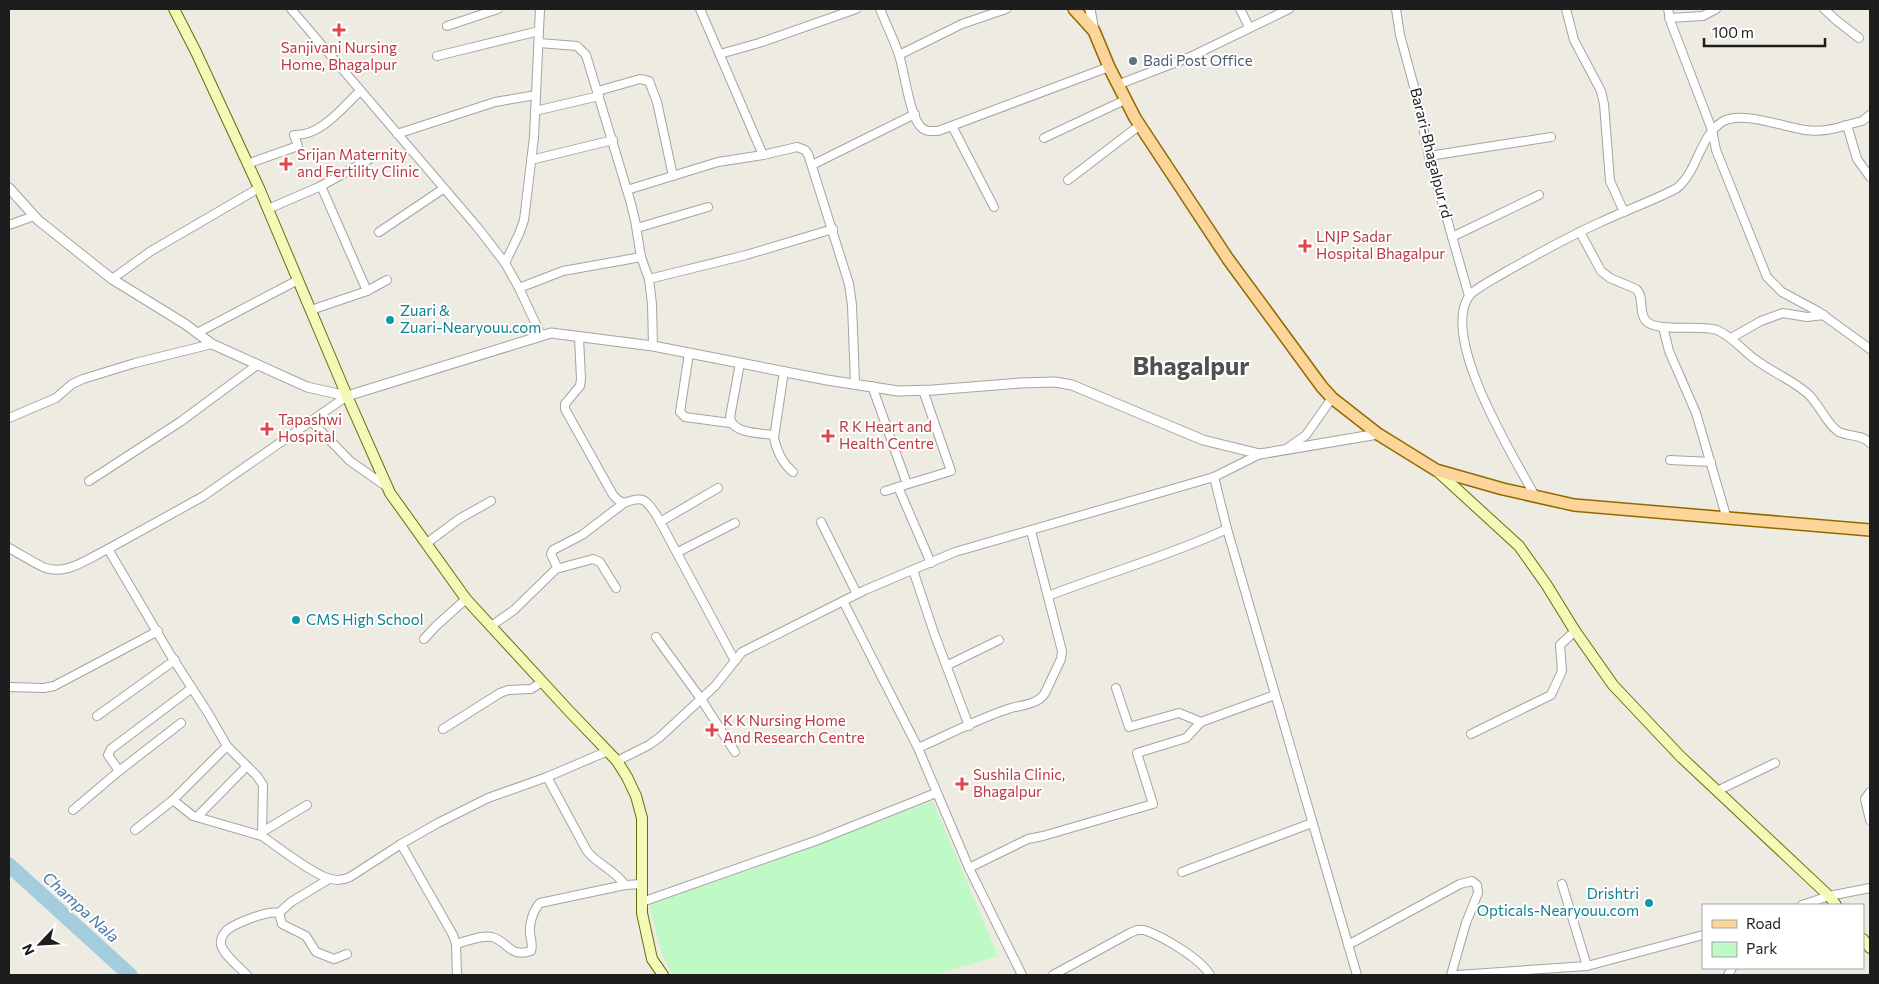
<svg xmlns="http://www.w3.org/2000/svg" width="1879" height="984" font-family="Commissioner,sans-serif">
	<rect width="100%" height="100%" fill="#eeebe2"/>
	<path fill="#bff9c6" d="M933,801L998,956L934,975H673L662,955L649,905L749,870Z"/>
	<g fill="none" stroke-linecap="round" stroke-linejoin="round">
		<path stroke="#a3ccdc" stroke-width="15" d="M9,865L130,975"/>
		<defs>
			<g id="minor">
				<path d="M291,9L478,228L505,263L519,288L541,335"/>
				<path d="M700,9L763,155"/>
				<path d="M880,9C886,24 894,40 899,55C905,74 909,112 920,126C925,132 931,131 938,131L1109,67"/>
				<path d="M1240,9L1249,27"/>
				<path d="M1396,9L1400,35L1416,94L1429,156L1469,296"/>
				<path d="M1566,9L1574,40L1601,91L1604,104L1610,181L1624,212"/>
				<path d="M1668,9L1671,23L1712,130L1716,150L1767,277L1782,292L1819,312L1870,349"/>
				<path d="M1824,9L1836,20L1859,38"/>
				<path d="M1669,18L1703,16L1716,9"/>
				<path d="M447,26L498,9"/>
				<path d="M539,43L577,46L586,55L630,200L635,220L641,257L649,279L652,304L653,346"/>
				<path d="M720,54L759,43L856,9"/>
				<path d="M899,55L962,24L1006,9"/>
				<path d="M437,56L539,31"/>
				<path d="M1117,85L1190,57L1289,9"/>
				<path d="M598,91L640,79L649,81L657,102L673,176"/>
				<path d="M535,111L599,96"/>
				<path d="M1870,115L1862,121L1847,125L1857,159L1870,177"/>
				<path d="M952,126L994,207"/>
				<path d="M397,134L495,102L536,95"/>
				<path d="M1044,138L1125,100"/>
				<path d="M1429,156L1551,137"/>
				<path d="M531,160L613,140"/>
				<path d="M247,164L298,146L294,135C321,136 342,108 360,91"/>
				<path d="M812,165L915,114"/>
				<path d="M1068,180L1140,125"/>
				<path d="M321,186L367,291"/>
				<path d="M627,190L718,162L763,155L797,147L805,150L808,154L849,284L852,305L855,383"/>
				<path d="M268,209L321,186L368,160"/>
				<path d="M9,225L34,216"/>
				<path d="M637,228L708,207"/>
				<path d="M379,232L443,189"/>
				<path d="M1580,232L1601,271L1610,278L1636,289C1645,297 1638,312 1646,321C1657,333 1701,324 1717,330C1733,337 1742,350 1756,360C1772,372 1792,380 1807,393C1819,403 1827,425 1839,432C1849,437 1862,434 1870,443"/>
				<path d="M1452,237L1539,195"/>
				<path d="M505,263L519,234L524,220L534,137L540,9"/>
				<path d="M112,279L151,251L259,188"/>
				<path d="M649,279L746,255L833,229"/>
				<path d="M519,288L563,271L641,257"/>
				<path d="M311,310L367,291L387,280"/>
				<path d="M1663,327L1669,351L1696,413L1727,519"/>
				<path d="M197,333L298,280"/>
				<path d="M579,337L581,379L580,386L565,404V409L613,495L618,500L624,503C644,495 646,500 657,516L735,661"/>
				<path d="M1731,338L1761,321L1783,313L1807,317L1824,315"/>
				<path d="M689,353L680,412L685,417L730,423"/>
				<path d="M740,363L730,417C732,434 760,433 774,435"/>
				<path d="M784,371L774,438C777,452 782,463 793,472"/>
				<path d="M872,386L907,484"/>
				<path d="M347,396L202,497L108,549L170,654L208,713L227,746L257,776L263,785L262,836C278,847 315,876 331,879C339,881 344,880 350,877L401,844L438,823L488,798L547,777L608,751"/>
				<path d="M9,418L56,398L72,384L83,379L135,363L212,344"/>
				<path d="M312,422L350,461L387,487"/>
				<path d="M1286,449L1306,435L1332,398"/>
				<path d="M1670,460L1711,462"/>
				<path d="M1214,477L1227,529L1357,975"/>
				<path d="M89,481L180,422L257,365"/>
				<path d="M898,487L931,563"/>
				<path d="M885,491L951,471L923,390"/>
				<path d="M1535,496C1513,456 1440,338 1469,296C1475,288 1498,277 1507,271C1538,254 1569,236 1601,222C1626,210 1653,201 1677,188C1698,171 1699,137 1722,122C1740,110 1784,127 1805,130C1818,132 1835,129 1847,125"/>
				<path d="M660,522L718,488"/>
				<path d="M821,522L857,594"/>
				<path d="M427,543L459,519L491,501"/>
				<path d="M9,548C20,554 31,561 43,567C65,577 89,558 108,549"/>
				<path d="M678,552L735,523"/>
				<path d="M556,569L593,559L600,562L616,588"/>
				<path d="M913,570L934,633L969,726"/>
				<path d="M1048,596C1107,573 1169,556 1227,529"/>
				<path d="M843,601L918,748L969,868L1022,975"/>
				<path d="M491,626L514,610L556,569L557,567L551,554L553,550L582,535L624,503"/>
				<path d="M656,637L701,699L735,752"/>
				<path d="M424,639L436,626L466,599"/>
				<path d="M946,666L999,640"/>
				<path d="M9,687L44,688L54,686L158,631"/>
				<path d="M1116,688L1129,727L1179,713L1201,722"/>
				<path d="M97,716L175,660"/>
				<path d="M443,729L500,693L508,690L531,689L542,682"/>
				<path d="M1471,734L1551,695L1562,671L1560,645L1575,631"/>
				<path d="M918,748C948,735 979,718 1011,708C1022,705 1039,704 1045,693L1061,659L1062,651L1031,531"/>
				<path d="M617,761L649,745L660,737L715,686L742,652L865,590L955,552L1214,477L1260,454"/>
				<path d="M119,771L108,755L111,749L192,688"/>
				<path d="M547,777L587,851C598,865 615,870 625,885"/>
				<path d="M1717,791L1775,763"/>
				<path d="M1870,792L1865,799L1870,820"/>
				<path d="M173,800L193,816L262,836"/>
				<path d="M73,810L119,771L181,723"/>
				<path d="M197,817L247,766"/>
				<path d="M135,830L173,800L227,746"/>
				<path d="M262,832L307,805"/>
				<path d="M401,844L453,935L456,944L457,975"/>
				<path d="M969,868L1028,839L1043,836L1153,804L1137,753L1186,738L1201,722L1275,695"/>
				<path d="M1182,872L1312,823"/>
				<path d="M1562,884L1587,966"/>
				<path d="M642,902L818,840L936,793"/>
				<path d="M1802,905L1829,896L1870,888"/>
				<path d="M279,913L291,902L329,879"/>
				<path d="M456,944C467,941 481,935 492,937C508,941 509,958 531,951C533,945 531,940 530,934C529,924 533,910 540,903L625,885L642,884"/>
				<path d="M1348,945L1460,884L1472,881L1477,885L1478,893L1466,923L1451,975"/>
				<path d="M247,975C239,967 224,955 221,945C220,939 223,934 227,930C236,923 268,910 279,913L282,924L306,936L316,952L334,959L347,954"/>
				<path d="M1053,975L1130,933L1137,930H1144C1162,936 1200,958 1210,975"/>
				<path d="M1457,975L1587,966L1703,935"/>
				<path d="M1728,975L1732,968"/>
			</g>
			<g id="tertiary">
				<path d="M1090,9L1094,31"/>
				<path d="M9,188L38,220L112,279L185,324L212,344L307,387L347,396L551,333L653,346L827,380L898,391L933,390L1020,383L1055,382L1072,385L1203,440L1260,454L1378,434"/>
			</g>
			<g id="secondary">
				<path d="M174,9L196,52L259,188L347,396L390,493L466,599L570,712L617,761L627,777L636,796L642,818V913L652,959L663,975"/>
				<path d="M1436,470L1519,546L1546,584L1575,631L1613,685L1680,756L1829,896L1836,905"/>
				<path d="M1863,939L1870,948"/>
			</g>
			<path id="primary" d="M1074,9L1094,31L1109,67L1135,118L1228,259L1322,387L1332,398L1378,434L1436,470L1503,489L1574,505L1870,530"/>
		</defs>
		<use href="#minor" stroke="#a4a4a4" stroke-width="10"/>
		<use href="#tertiary" stroke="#a4a4a4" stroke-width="11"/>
		<use href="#secondary" stroke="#627206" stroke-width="12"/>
		<use href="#primary" stroke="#946901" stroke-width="14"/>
		<use href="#minor" stroke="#fff" stroke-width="8"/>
		<use href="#tertiary" stroke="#fff" stroke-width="9"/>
		<use href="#secondary" stroke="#f3f9b6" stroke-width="10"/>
		<use href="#primary" stroke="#fbd59a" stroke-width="11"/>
	</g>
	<g fill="#e0444e" stroke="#fff" stroke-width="2">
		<path d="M336.5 22.5h5v5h5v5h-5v5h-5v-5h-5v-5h5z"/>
		<path d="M283.5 156.5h5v5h5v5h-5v5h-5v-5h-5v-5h5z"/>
		<path d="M1302.5 238.5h5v5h5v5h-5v5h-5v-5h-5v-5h5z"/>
		<path d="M264.5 421.5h5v5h5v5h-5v5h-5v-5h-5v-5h5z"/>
		<path d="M825.5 428.5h5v5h5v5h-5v5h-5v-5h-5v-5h5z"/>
		<path d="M709.5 722.5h5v5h5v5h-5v5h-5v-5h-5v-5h5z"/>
		<path d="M959.5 776.5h5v5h5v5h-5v5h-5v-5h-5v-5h5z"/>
	</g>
	<circle fill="#5c6f8a" stroke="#fff" stroke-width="2" cx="1133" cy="61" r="5"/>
	<g fill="#0f9aa8" stroke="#fff" stroke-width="2">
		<circle cx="390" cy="320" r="5"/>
		<circle cx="296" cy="620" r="5"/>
		<circle cx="1649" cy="903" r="5"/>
	</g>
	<g text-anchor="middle" stroke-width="4" stroke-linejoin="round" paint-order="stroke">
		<g font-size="15" fill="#be3a42" stroke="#fff" text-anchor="start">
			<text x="339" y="53" text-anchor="middle">Sanjivani Nursing<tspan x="339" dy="17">Home, Bhagalpur</tspan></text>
			<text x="297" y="160">Srijan Maternity<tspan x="297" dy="17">and Fertility Clinic</tspan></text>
			<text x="1316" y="242">LNJP Sadar<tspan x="1316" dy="17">Hospital Bhagalpur</tspan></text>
			<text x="278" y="425">Tapashwi<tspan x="278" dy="17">Hospital</tspan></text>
			<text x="839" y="432">R K Heart and<tspan x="839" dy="17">Health Centre</tspan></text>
			<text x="723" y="726">K K Nursing Home<tspan x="723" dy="17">And Research Centre</tspan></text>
			<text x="973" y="780">Sushila Clinic,<tspan x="973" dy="17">Bhagalpur</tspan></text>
		</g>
		<g font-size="15" fill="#4e5e75" stroke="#fff" text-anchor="start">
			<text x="1143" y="66">Badi Post Office</text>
		</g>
		<g font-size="15" fill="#1d1d1d" stroke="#fff">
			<text transform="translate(1431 153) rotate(76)" y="5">Barari-Bhagalpur rd</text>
		</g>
		<g font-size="15" fill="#0d838f" stroke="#fff" text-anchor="start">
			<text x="400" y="316">Zuari &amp;<tspan x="400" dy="17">Zuari-Nearyouu.com</tspan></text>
			<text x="306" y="625">CMS High School</text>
			<text x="1639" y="899" text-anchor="end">Drishtri<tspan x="1639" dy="17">Opticals-Nearyouu.com</tspan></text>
		</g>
		<g font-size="16" font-style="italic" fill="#4a77ab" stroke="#fff">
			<text transform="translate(81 907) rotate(42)" y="6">Champa Nala</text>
		</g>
		<g font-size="25" font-weight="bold" fill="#505050" stroke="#fff">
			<text x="1191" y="375">Bhagalpur</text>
		</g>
	</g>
	<rect width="1879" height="984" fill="none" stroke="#1d1d1d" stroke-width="20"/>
	<rect x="1702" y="904" width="162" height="65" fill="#ffffff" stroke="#a5a5a5"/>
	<rect x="1712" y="920" width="25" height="8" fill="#fbd59a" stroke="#a5a5a5"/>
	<text x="1746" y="929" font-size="15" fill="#1d1d1d">Road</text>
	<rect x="1712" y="942" width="25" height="15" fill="#bff9c6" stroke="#a5a5a5"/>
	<text x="1746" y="954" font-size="15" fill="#1d1d1d">Park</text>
	<g transform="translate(40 944) rotate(245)" stroke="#ffffff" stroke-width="4" paint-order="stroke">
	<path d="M0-4L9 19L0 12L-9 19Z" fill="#1d1d1d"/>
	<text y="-8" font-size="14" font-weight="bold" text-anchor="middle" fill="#1d1d1d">N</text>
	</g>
	<path d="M1704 38v8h121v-8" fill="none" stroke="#1d1d1d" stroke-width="2.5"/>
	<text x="1712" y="38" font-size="15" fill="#1d1d1d" stroke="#ffffff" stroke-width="4" paint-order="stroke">100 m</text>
</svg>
